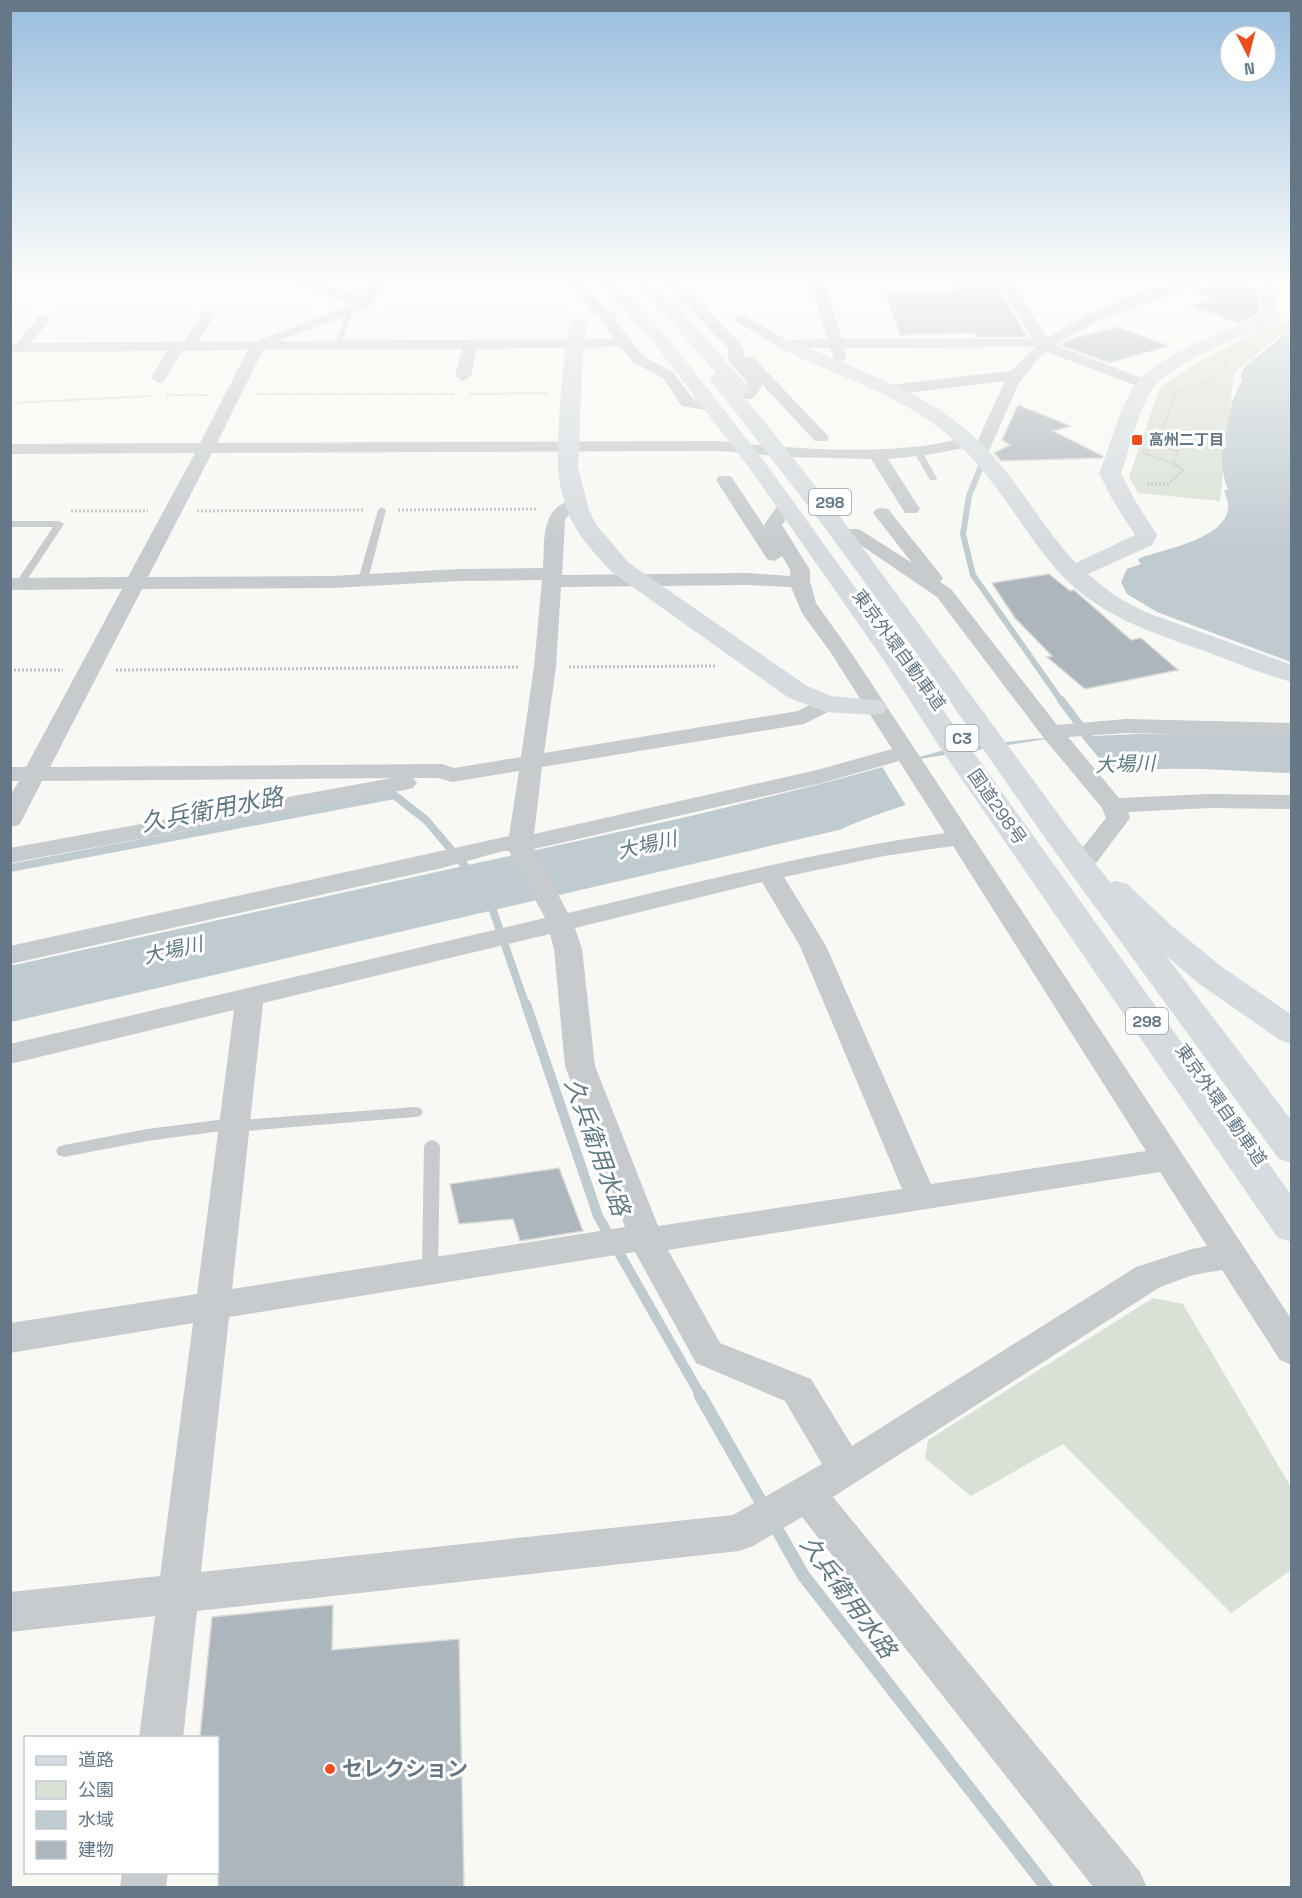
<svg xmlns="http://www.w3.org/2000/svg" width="1302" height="1898" font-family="'Space Grotesk','Noto Sans JP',sans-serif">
	<rect width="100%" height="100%" fill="#f8f8f4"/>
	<g fill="#d9e0d5">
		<path d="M1291,320V330L1279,335L1234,373L1220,501L1138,493L1129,477L1160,387L1196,363L1263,329Z"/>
		<path d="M1153,1298L1183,1304L1291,1487V1570L1231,1613L1063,1444L971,1496L925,1458L928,1440Z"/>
	</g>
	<g fill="#c0cbd0">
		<path d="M1291,332H1292L1291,662L1157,612L1127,594L1121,582L1127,569L1141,564L1138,560L1140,558C1165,549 1231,538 1228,504C1228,501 1225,494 1224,490H1228C1224,482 1220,457 1223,448L1227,447L1225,438L1232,402L1242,380L1241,376L1245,366L1274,344L1283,334Z"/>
		<path d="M1137,734L1291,735V773C1249,772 1206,768 1164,769C1057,772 936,786 839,830L11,1022L10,966L691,816L832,781L948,749L1032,739Z"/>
	</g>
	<path fill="#f8f8f4" d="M1079,734L1114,776L979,790L908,809L881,765Z"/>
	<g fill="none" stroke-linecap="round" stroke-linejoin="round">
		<path stroke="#c0cbd0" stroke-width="4.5" d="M1188,287L1204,281"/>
		<path stroke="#c0cbd0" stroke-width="6" d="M982,464L969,496L963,534L973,575L1062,702"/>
		<g stroke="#c0cbd0" stroke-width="8">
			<path d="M1061,700L1094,744"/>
			<path d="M10,868L394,795L426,820L471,873"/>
			<path d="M490,902L526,1006"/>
		</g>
		<path stroke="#c0cbd0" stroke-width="10" d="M526,1004L598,1216L701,1396"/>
		<g stroke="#c0cbd0" stroke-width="13">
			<path d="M700,1395L764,1507"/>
			<path d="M774,1524L803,1575L1047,1888"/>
		</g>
	</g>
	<g fill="#adb6bc" stroke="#d9d9d7" stroke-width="1.5">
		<path d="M951,281H995L1027,337H976L974,333L900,335L885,292H957Z"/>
		<path d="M1231,281L1258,290L1259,314L1238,323L1192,306L1212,299L1192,291Z"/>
		<path d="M1117,327L1169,346L1109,363L1060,345L1071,339Z"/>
		<path d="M1018,405L1071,426L1053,431L1103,456L1102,458L1001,461L994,453L1010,445L1002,440Z"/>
		<path d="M1049,574L1070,591L1074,590L1131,640L1141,638L1178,670L1085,689L1047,657L1052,656L1015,618L992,583Z"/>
		<path d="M559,1168L583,1231L520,1241L513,1219L459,1224L450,1184Z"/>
		<path d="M333,1605L332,1650L459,1639L464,1887H218V1737H200L212,1617Z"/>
	</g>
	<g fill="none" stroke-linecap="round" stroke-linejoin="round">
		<g stroke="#bec1c3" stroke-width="2" stroke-dasharray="1.5 1.5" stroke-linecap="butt">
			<path d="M223,305H306"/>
			<path d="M10,306H30"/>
			<path d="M58,306L192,305"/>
			<path d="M388,306L446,309H566"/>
			<path d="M257,394H454"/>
			<path d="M470,394L547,393"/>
			<path d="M167,395H208"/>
			<path d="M10,403L151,396"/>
			<path d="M1157,444L1178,451L1173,463"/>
			<path d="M1143,453L1157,444L1175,394L1218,376L1229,359"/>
			<path d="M1143,453L1177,465"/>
		</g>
		<g stroke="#bec1c3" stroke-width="3" stroke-dasharray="2 2" stroke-linecap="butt">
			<path d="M1147,484H1168L1183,470L1174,464"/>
			<path d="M398,510L538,509"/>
			<path d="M71,511H148"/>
			<path d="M197,511L364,510"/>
			<path d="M569,667L717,666"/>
			<path d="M10,670H63"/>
			<path d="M116,670L519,667"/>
		</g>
		<g fill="#c7cbce" fill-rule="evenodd">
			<path d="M1060,281H1066L1070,289H1066Z"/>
			<path d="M350,309L353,311L340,347L333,349L347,311Z"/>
			<path d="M915,450H921L937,478L936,480H930L914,452Z"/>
			<path d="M382,507L386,510L368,580L360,582L358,580L378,510Z"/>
			<path d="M10,521H59L64,524L23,586L20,587L15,584L53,527H10Z"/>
			<path d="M415,1107L420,1108L423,1112L420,1116L415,1117L234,1132L229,1130L147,1141L64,1157L58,1155L56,1151L58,1147L64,1145L147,1129L234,1118L239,1120Z"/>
			<path d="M432,1140L437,1142L440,1146L438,1273L436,1278L430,1280L424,1278L422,1273L424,1146L427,1142Z"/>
		</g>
		<g fill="#c7cbce" fill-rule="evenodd">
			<path d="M292,281H312L363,297L374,281H388L369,308L276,341L615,339L600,319L602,316L593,312L568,281H582L603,306L617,314L614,319L643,356L673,372L693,399L718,403L720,406L712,411L682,406L663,378L633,362L621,347L477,349L471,376L463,381L455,376L462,349L263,350L217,443L718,441C785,448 855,454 922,446C938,444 953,440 968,437L976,442L974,446L927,455L888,459L920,509L917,513H905L871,459L790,457L718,451L212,453L148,577L333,576L458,569L543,568C545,546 540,514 564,503C570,500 575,498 582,500L585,504C580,512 570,511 565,520L562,575L747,573L790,576V570L782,556L774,561L767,559L716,480L719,476H731L766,529L764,525L780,502H792L795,506L782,525L810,570V581L816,603L850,651L1292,1320V1365L1280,1360L1222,1270L1193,1275L1160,1287L833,1497L1140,1872L1147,1888H1094L802,1517L753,1546L739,1551L197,1611L183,1738H139L155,1616L10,1632V1592L160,1576L193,1323L10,1353V1323L197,1294L234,1010L10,1064V1044L545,918L509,851H503L442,868L10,964V946L509,836L519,771L452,782L439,778H413L417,783L413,788L405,790L10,863V848L392,778L42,781L22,820L19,825L10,827V796L19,781H10V767H26L122,589L10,590V578L128,577L195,453L10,454V444L200,443L248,350L182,351L164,381L159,383L151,378L167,351L10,352V344H16L39,316L44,315L51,319L31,343L184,342L203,312L208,311L215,315L198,342H254L355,304L294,284ZM542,580L534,667L521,757L454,768L442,764L50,767L142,589L333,588L458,581ZM747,585L791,587L802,613L831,653L892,749L817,770L534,834L542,767L804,724L834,709L837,704L834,699L826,697L798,711L544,753L556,667L561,587ZM899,761L945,833C818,851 693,883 568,913L534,849L822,783ZM953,846L1146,1151L931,1184L826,946L784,877L884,856ZM762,882L800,946L902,1189L658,1226L595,1066L582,949L575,928ZM550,934L554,949L565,1066L625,1227L232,1289L263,1003ZM1160,1172L1207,1246L1192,1249L1136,1267L852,1446L811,1379L720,1343L668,1250ZM635,1252L696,1363L785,1401L822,1464L733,1515L201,1572L229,1317Z"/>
			<path d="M663,281H677L740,343L744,351L743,357H753L827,435L829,438L827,441H815L762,384L759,391L752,399H740L738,396L746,387L747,382L728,360V348Z"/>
			<path d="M810,281H824L842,339H1033L997,281H1011L1047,338C1086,314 1155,280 1200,281L1198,284L1102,319L1055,345L1150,381L1153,384L1150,387H1140L1047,352L1037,360L1019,383L988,453L980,458L972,453L1005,381L889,395L881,390L889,385L1011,371L1035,347L844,348L847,358L840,362L835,361L830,348L779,347L734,320L736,317H746L787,340L827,339Z"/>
			<path d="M1112,281H1126L1127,282L1120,286Z"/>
			<path d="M882,508L888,509L940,574L943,578L940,582L951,589L1057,725L1126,719L1292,723V737L1126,733L1068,737L1119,798L1210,794L1292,795V809L1210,808L1128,812L1130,818L1097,862L1088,865L1079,862L1075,857L1106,818L1102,808L1043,737L937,597L843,533L845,529H859L912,563L873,513L876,509Z"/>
			<path d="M122,1872H168L166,1888H120Z"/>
		</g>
		<g fill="#d6dbdf" fill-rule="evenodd">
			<path d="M1263,281H1279L1276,288L1279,319L1276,323C1245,335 1164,365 1149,395C1136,418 1130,448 1121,473L1134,499L1157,535L1152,545L1088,574L1115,596L1145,612L1292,665V682C1264,675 1237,663 1210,653C1153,633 1097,616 1056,569C1018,525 993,472 948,435C899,394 834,374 778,348L775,344L778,340H790C855,370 931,392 982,444C1018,480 1041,526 1076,563L1135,535L1112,499L1099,473C1110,447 1117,416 1131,391C1150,357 1226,330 1261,316L1260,288Z"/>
			<path d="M578,319L584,320L587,324L583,349L578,467L589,510L597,526L629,563L807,686L831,696L884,701L887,707L884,713L874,715L826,712L789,698L613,573C596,555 576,535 567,510C563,498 558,479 558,466C557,445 563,333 572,320Z"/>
			<path d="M1116,881L1127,884L1173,927L1222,967L1292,1015V1044L1280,1040L1198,983L1149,941L1100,891L1105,884Z"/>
		</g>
		<g fill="#d6dbdf" fill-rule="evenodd">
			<path d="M597,281H614L665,334L767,465L1292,1196V1242L1278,1238L939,746L883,659L753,473L653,342Z"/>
			<path d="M632,281H649L683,313L748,386L750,390L743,395L841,518L1067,826L1292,1121V1163L1279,1159L1045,838L915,651L825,528L712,382L710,378L716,373L671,321Z"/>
		</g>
	</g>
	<linearGradient id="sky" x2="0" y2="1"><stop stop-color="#98bdde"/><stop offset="0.51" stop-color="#fcfcfa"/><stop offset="1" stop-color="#fcfcfa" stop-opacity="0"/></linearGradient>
	<rect width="1302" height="547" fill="url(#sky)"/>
	<g fill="#ef4d1d" stroke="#fff" stroke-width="2">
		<rect x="1131" y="434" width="12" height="12" rx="3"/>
		<circle cx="330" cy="1769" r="6"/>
	</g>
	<g text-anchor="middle" stroke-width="6" stroke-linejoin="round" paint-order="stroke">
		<g font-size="15" font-weight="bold" fill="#647887" stroke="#fff" text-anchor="start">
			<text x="1149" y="445">高州二丁目</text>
		</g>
		<g fill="#fff" stroke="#92a0ab" stroke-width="1.5">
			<rect x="809" y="489" width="42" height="26" rx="4.5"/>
			<rect x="945.5" y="725" width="33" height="26" rx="4.5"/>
			<rect x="1126" y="1008" width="42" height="26" rx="4.5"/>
		</g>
		<g font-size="16" font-weight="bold" fill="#647887">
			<text x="830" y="508">298</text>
			<text x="962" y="744">C3</text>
			<text x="1147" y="1027">298</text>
		</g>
		<g font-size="18" fill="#647887" stroke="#fff">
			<text transform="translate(899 650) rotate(54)" y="6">東京外環自動車道</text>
			<text transform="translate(997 807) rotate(55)" y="6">国道298号</text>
			<text transform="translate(1221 1105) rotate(55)" y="6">東京外環自動車道</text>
		</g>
		<g font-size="20" font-style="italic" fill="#607a83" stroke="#fff">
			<text transform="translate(1125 764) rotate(-2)" y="7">大場川</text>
			<text transform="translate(647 845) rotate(-13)" y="7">大場川</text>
			<text transform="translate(173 950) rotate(-13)" y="7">大場川</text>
		</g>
		<g font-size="21" font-weight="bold" fill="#647887" stroke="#fff" text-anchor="start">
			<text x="342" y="1776">セレクション</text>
		</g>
		<g font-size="24" font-style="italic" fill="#607a83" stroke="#fff">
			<text transform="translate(212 810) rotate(-11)" y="8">久兵衛用水路</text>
			<text transform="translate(597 1147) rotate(70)" y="8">久兵衛用水路</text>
			<text transform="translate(848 1597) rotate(54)" y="8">久兵衛用水路</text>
		</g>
	</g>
	<rect width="1302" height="1898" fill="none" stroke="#647887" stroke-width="24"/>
	<rect x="24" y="1736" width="195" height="138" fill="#ffffff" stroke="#c1c9cf" stroke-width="1.5"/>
	<rect x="36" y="1756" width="30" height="9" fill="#d6dbdf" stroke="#c1c9cf" stroke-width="1.5"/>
	<text x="78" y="1766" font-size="18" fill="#647887">道路</text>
	<rect x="36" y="1781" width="30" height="18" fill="#d9e0d5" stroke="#c1c9cf" stroke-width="1.5"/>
	<text x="78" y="1796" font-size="18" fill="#647887">公園</text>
	<rect x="36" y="1811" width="30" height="18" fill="#c0cbd0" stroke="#c1c9cf" stroke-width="1.5"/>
	<text x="78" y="1826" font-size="18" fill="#647887">水域</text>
	<rect x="36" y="1841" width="30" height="18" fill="#adb6bc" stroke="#c1c9cf" stroke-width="1.5"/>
	<text x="78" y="1856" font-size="18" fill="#647887">建物</text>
	<g transform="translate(1248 54) rotate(174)"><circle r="28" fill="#ffffff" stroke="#c1c9cf" stroke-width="1.5"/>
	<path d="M0-4.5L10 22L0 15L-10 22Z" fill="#ef4d1d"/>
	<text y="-9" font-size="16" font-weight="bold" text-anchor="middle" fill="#647887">N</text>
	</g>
</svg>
